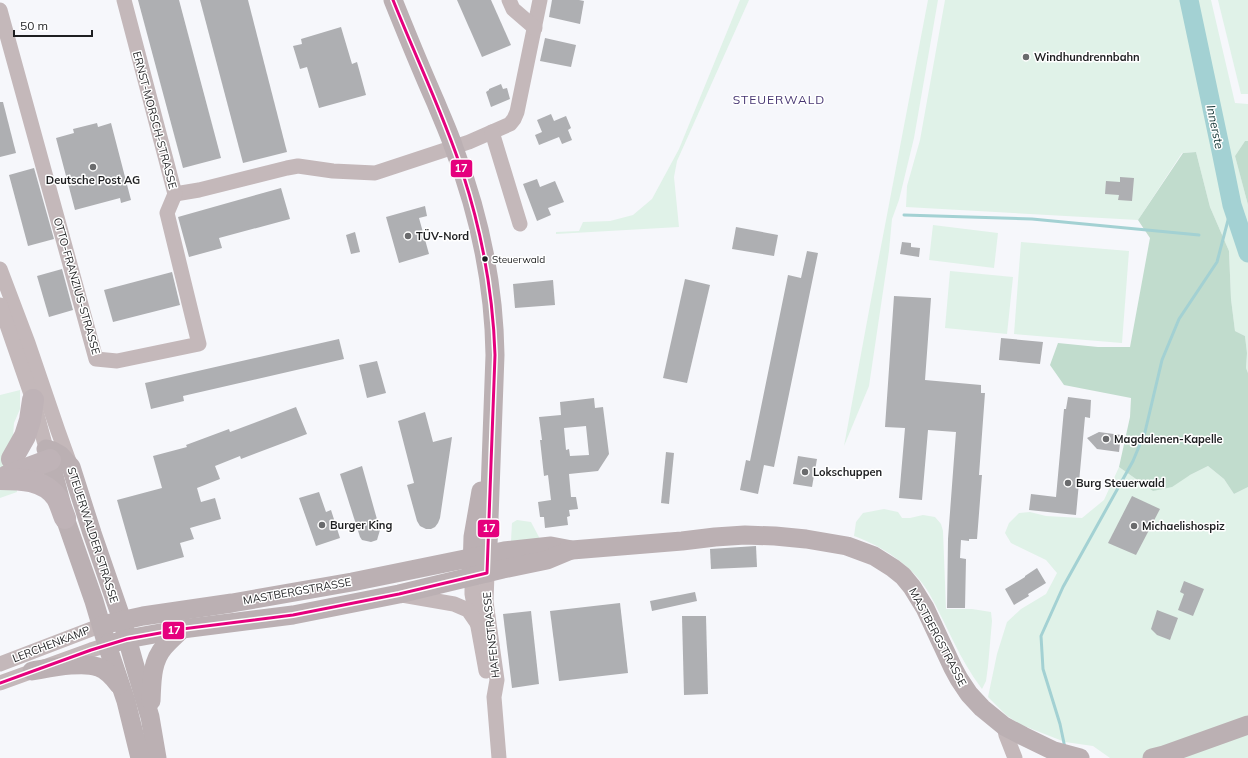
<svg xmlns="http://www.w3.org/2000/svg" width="1248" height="758" font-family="Mulish,sans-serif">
	<rect width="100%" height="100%" fill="#f6f7fb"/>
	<g fill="#e0f2e8">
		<path d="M740,0H749L677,161L674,177L679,227L556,234V232L579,231L583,222L610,221L633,215L652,199L679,149Z"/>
		<path d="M928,0H938L914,138L899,200L892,219L889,251L869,386L844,446L878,262Z"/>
		<path d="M945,0H1211L1235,103L1248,104V141H1245L1235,156L1248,205V373L1246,368L1247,353L1245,336L1235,331L1231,299L1229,251L1210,207L1196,152L1182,153L1138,220L906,207L907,186L920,140Z"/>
		<path d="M1218,0H1248V94H1241Z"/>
		<path d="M933,225L998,233L994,268L929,260Z"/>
		<path d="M1021,242L1129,251L1122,343L1014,334Z"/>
		<path d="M950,271L1013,277L1007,334L945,328Z"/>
		<path d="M20,390V409L14,423L13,436L17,492L0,498V395Z"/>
		<path d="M1208,466L1224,479L1234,494L1248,487V758H1110L1093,746L1065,742L1019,724L1006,715L988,697L997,654L1007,622L1021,609L1046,594L1057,573L1046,560L1011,543L1005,533L1009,523L1019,513L1030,512L1046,516L1082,518L1104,500L1119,467L1153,491L1190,475Z"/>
		<path d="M884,509L898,512L902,518H910L923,515L935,517L941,524L943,531L946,609H972L991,612L992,621L988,666L986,681L982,689C959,659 947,625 929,593C913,566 882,546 854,536L856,522L863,513Z"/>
		<path d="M517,520L531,522L540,539L511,541L512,523Z"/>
	</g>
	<g fill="#c1dccd">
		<path d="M1245,141H1248V205L1235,156Z"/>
		<path d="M1196,152L1210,207L1229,251L1231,299L1235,331L1245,336L1247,353L1246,368L1248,373V487L1234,494L1224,479L1208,466L1190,475L1172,487L1153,491L1119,467L1130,417L1131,398L1064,385L1050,365L1058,343L1098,347H1130L1150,238L1138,220L1183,153Z"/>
	</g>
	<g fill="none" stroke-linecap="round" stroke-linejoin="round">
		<g stroke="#a3d1d3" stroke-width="3">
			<path d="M904,215L1032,219L1199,235"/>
			<path d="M1065,748L1060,724L1043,669L1041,636L1063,587L1133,461L1145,432L1162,360L1179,319L1217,262L1232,205"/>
		</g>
		<path stroke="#a3d1d3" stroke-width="19" d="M1189,0L1221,151L1232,205L1248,253"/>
	</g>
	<g fill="#aeafb2" fill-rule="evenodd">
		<path d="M138,0H179L221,158L183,168Z"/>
		<path d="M200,0H248L287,152L243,163Z"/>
		<path d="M457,0H491L511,45L482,57Z"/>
		<path d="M552,0H579L584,1L580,24L549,17Z"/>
		<path d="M341,27L352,64L357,62L366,95L319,108L307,67L300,69L293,46L302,44L301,39Z"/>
		<path d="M545,38L576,45L571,67L540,61Z"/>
		<path d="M501,84L503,89L507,88L510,99L491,107L486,92L489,90V89Z"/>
		<path d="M0,102H3L16,153L0,157Z"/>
		<path d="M551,114L554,121L566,116L571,128L568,130L572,140L562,144L559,137L539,145L535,135L542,132L537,120Z"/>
		<path d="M97,123L98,127L111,123L131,200L121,203L120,198L75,210L56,138L74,133L73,129Z"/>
		<path d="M34,168L54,239L28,246L9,175Z"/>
		<path d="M1120,177L1134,178L1132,201L1118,200L1119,195L1105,194L1106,181L1120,182Z"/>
		<path d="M537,179L540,187L555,181L564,202L548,208L551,215L537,221L523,184Z"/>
		<path d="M281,188L290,219L219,238L222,248L189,257L178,217Z"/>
		<path d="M425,206L427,216L419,218L429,254L399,263L386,217Z"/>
		<path d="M736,227L778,235L774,256L732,249Z"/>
		<path d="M355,232L360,252L351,254L346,235Z"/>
		<path d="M902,242L911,243V247L920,248L919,257L900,254Z"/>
		<path d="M807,251L818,253L774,467L764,465L758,494L740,490L746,460L750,461L788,275L801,278Z"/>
		<path d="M62,269L73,310L49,317L37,276Z"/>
		<path d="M172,272L180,305L113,322L104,290Z"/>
		<path d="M685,279L710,285L687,383L663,378Z"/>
		<path d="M553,280L555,305L515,308L513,284Z"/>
		<path d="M894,296L931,298L925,380L981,385V393H985L979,475H982L977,539H969V541L961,540L960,558L966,559L965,608H947L948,539L956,432L928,430L922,500L899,498L905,428L885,427Z"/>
		<path d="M1001,338L1043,342L1040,364L999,360Z"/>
		<path d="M339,339L344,359L183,396L184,401L151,409L145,383Z"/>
		<path d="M377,361L386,393L367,398L359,365Z"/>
		<path d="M1068,397L1091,400L1090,418L1085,417L1076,515L1029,510L1031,494L1056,497L1064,409H1066Z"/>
		<path d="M594,398L595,408L603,407L609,454L598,471L569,474L571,497H576L578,509L569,510L570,516L567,517L568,525L545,528L544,517H540L538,502L551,500L548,475L544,476L540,440H542L539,417L561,415L560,402ZM586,426L589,455L570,456L569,449L566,450L564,428Z"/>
		<path d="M296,407L307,434L241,459L240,456L215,466L220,479L197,488L201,502L215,498L221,519L190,528L194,539L180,543L184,557L137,570L117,500L162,488L153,456L187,447L186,445L229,429L230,432Z"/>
		<path d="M425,412L433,442L452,437L440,518L438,523L435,527L431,529H426L420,526L417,521L407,485L414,483L398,421Z"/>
		<path d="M1099,432L1121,435L1119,452L1097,449L1087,438Z"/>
		<path d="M666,452L674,453L669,504L661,503Z"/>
		<path d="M798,456L817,459L812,487L793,484Z"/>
		<path d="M362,466L380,530L377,540L371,542L362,540L360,537L340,474Z"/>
		<path d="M319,492L326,512L331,510L340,538L316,546L299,498Z"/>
		<path d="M1132,496L1160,509L1136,555L1108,543Z"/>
		<path d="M756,546L757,567L711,569L710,549Z"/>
		<path d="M1037,568L1046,583L1028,594L1029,596L1014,605L1005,589L1025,577V576Z"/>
		<path d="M1184,581L1204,589L1193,616L1178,610L1184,594L1180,592Z"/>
		<path d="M695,592L697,601L652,611L650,601Z"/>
		<path d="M620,603L628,673L559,681L550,611Z"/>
		<path d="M1157,610L1178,618L1170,640L1157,635L1151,629Z"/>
		<path d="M531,611L539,684L512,688L503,614Z"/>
		<path d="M682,616H706L708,694L684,695Z"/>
	</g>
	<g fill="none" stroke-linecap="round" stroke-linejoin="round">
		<g stroke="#c4b8ba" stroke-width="15">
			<path d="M124,0L175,194L199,190L287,168L298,166L333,171L375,173L469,142L510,124L514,119L517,112L540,0"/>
			<path d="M509,0L513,9L535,28"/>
			<path d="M0,10L96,359L117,361L199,344L167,213L175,194"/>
			<path d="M492,132L520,224"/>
			<path d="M0,269L28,343L58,431L70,464"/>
			<path d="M0,305L33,400L49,459"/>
			<path d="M487,573L486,602L497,680L494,697L499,758"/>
			<path d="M472,577V594L486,671"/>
			<path d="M402,595L454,604L468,610L477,623"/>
			<path d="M0,664L102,625"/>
			<path d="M0,683L91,650L107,645"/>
			<path d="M1004,726L1006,735L1015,758"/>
		</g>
		<g stroke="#bbb0b3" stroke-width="19">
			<path d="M393,0C407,35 421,69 436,103C442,118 449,133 454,148C479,214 494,285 495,355L487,573"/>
			<path d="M46,449L53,451L60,455L71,467L92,533L122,620L134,663L150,717L157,758"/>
			<path d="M50,460L65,518L94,601L107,645L126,701L140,758"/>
			<path d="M472,569L473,537L481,491"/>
			<path d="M102,625L143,616L232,603L352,582L504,551L551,546L572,550L682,541L715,537L745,535L775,536L806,539L847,546L874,556L893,568L903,576L912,587L925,608L953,668L959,679L969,694L982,708L1004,726L1023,736L1054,751L1080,758"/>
			<path d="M107,645L127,639L182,629L293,615L399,594L503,569L547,560L571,550"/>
			<path d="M32,671C50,668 82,661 98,667C107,670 113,677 119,685"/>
			<path d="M151,701C152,683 151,662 164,647C169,641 176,635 182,629"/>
			<path d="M1152,758L1164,755L1248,725"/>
		</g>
		<g stroke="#bfb3b7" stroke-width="22">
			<path d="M12,459L25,436L30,420L33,400"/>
			<path d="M7,476L50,460"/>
			<path d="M0,479C20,479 44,479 57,498C60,503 62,511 65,518"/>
		</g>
		<defs>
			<path id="bus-1" d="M0,683L91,650L127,639L182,629L293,615L399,594L487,573L495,355C493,293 482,233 463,174C444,115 416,58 393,0"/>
		</defs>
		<use href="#bus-1" stroke="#fff" stroke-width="6"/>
		<use href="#bus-1" stroke="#e5007d" stroke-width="3"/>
	</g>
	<g fill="#6a6b6d" stroke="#fff" stroke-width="1.5">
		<circle cx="1026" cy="57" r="4"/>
		<circle cx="93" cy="167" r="4"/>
		<circle cx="408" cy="236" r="4"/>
		<circle cx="1106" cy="439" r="4"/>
		<circle cx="805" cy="472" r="4"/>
		<circle cx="1068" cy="483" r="4"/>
		<circle cx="322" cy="525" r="4"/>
		<circle cx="1134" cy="526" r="4"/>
	</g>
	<circle fill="#1e1f21" stroke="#fff" stroke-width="1.5" cx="485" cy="259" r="3.5"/>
	<g text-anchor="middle" stroke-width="3" stroke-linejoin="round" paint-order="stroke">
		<g font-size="10" fill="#1e1f21" stroke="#fff" text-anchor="start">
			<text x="492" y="263">Steuerwald</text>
		</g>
		<g font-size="11" font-weight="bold" fill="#1e1f21" stroke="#fff" text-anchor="start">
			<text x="1034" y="61">Windhundrennbahn</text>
			<text x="93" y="184" text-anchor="middle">Deutsche Post AG</text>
			<text x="416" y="240">TÜV-Nord</text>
			<text x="1114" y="443">Magdalenen-Kapelle</text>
			<text x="813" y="476">Lokschuppen</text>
			<text x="1076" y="487">Burg Steuerwald</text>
			<text x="330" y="529">Burger King</text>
			<text x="1142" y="530">Michaelishospiz</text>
		</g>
		<g font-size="11" fill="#1e1f21" stroke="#fff">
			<text transform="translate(155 120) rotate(75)" y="4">ERNST-MORSCH-STRASSE</text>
			<text transform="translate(77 286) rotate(74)" y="4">OTTO-FRANZIUS-STRASSE</text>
			<text transform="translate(93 535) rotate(72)" y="4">STEUERWALDER STRASSE</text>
			<text transform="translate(297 591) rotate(-10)" y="4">MASTBERGSTRASSE</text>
			<text transform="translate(491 635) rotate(-96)" y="4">HAFENSTRASSE</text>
			<text transform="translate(938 637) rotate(62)" y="4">MASTBERGSTRASSE</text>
			<text transform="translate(51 644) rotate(-21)" y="4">LERCHENKAMP</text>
		</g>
		<g font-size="12" letter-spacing="1" fill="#463571" stroke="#fff">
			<text x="779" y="104">STEUERWALD</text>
		</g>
		<g font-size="12" font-style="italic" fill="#0e3030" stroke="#fff">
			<text transform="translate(1215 127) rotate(78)" y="4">Innerste</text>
		</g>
	</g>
	<g stroke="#fff" stroke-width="1.5">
		<rect x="450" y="159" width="23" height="19" rx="4" fill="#e5007d"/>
		<rect x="477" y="519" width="23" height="19" rx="4" fill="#e5007d"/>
		<rect x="162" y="621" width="23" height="19" rx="4" fill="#e5007d"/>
	</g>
	<g font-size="11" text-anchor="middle" font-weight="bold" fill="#fff">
		<text x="461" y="172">17</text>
		<text x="489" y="532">17</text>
		<text x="174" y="634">17</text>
	</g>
	<path d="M14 30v6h78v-6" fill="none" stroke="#1e1f21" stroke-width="2"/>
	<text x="20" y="30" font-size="12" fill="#1e1f21" stroke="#ffffff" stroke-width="3" paint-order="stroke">50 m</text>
</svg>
